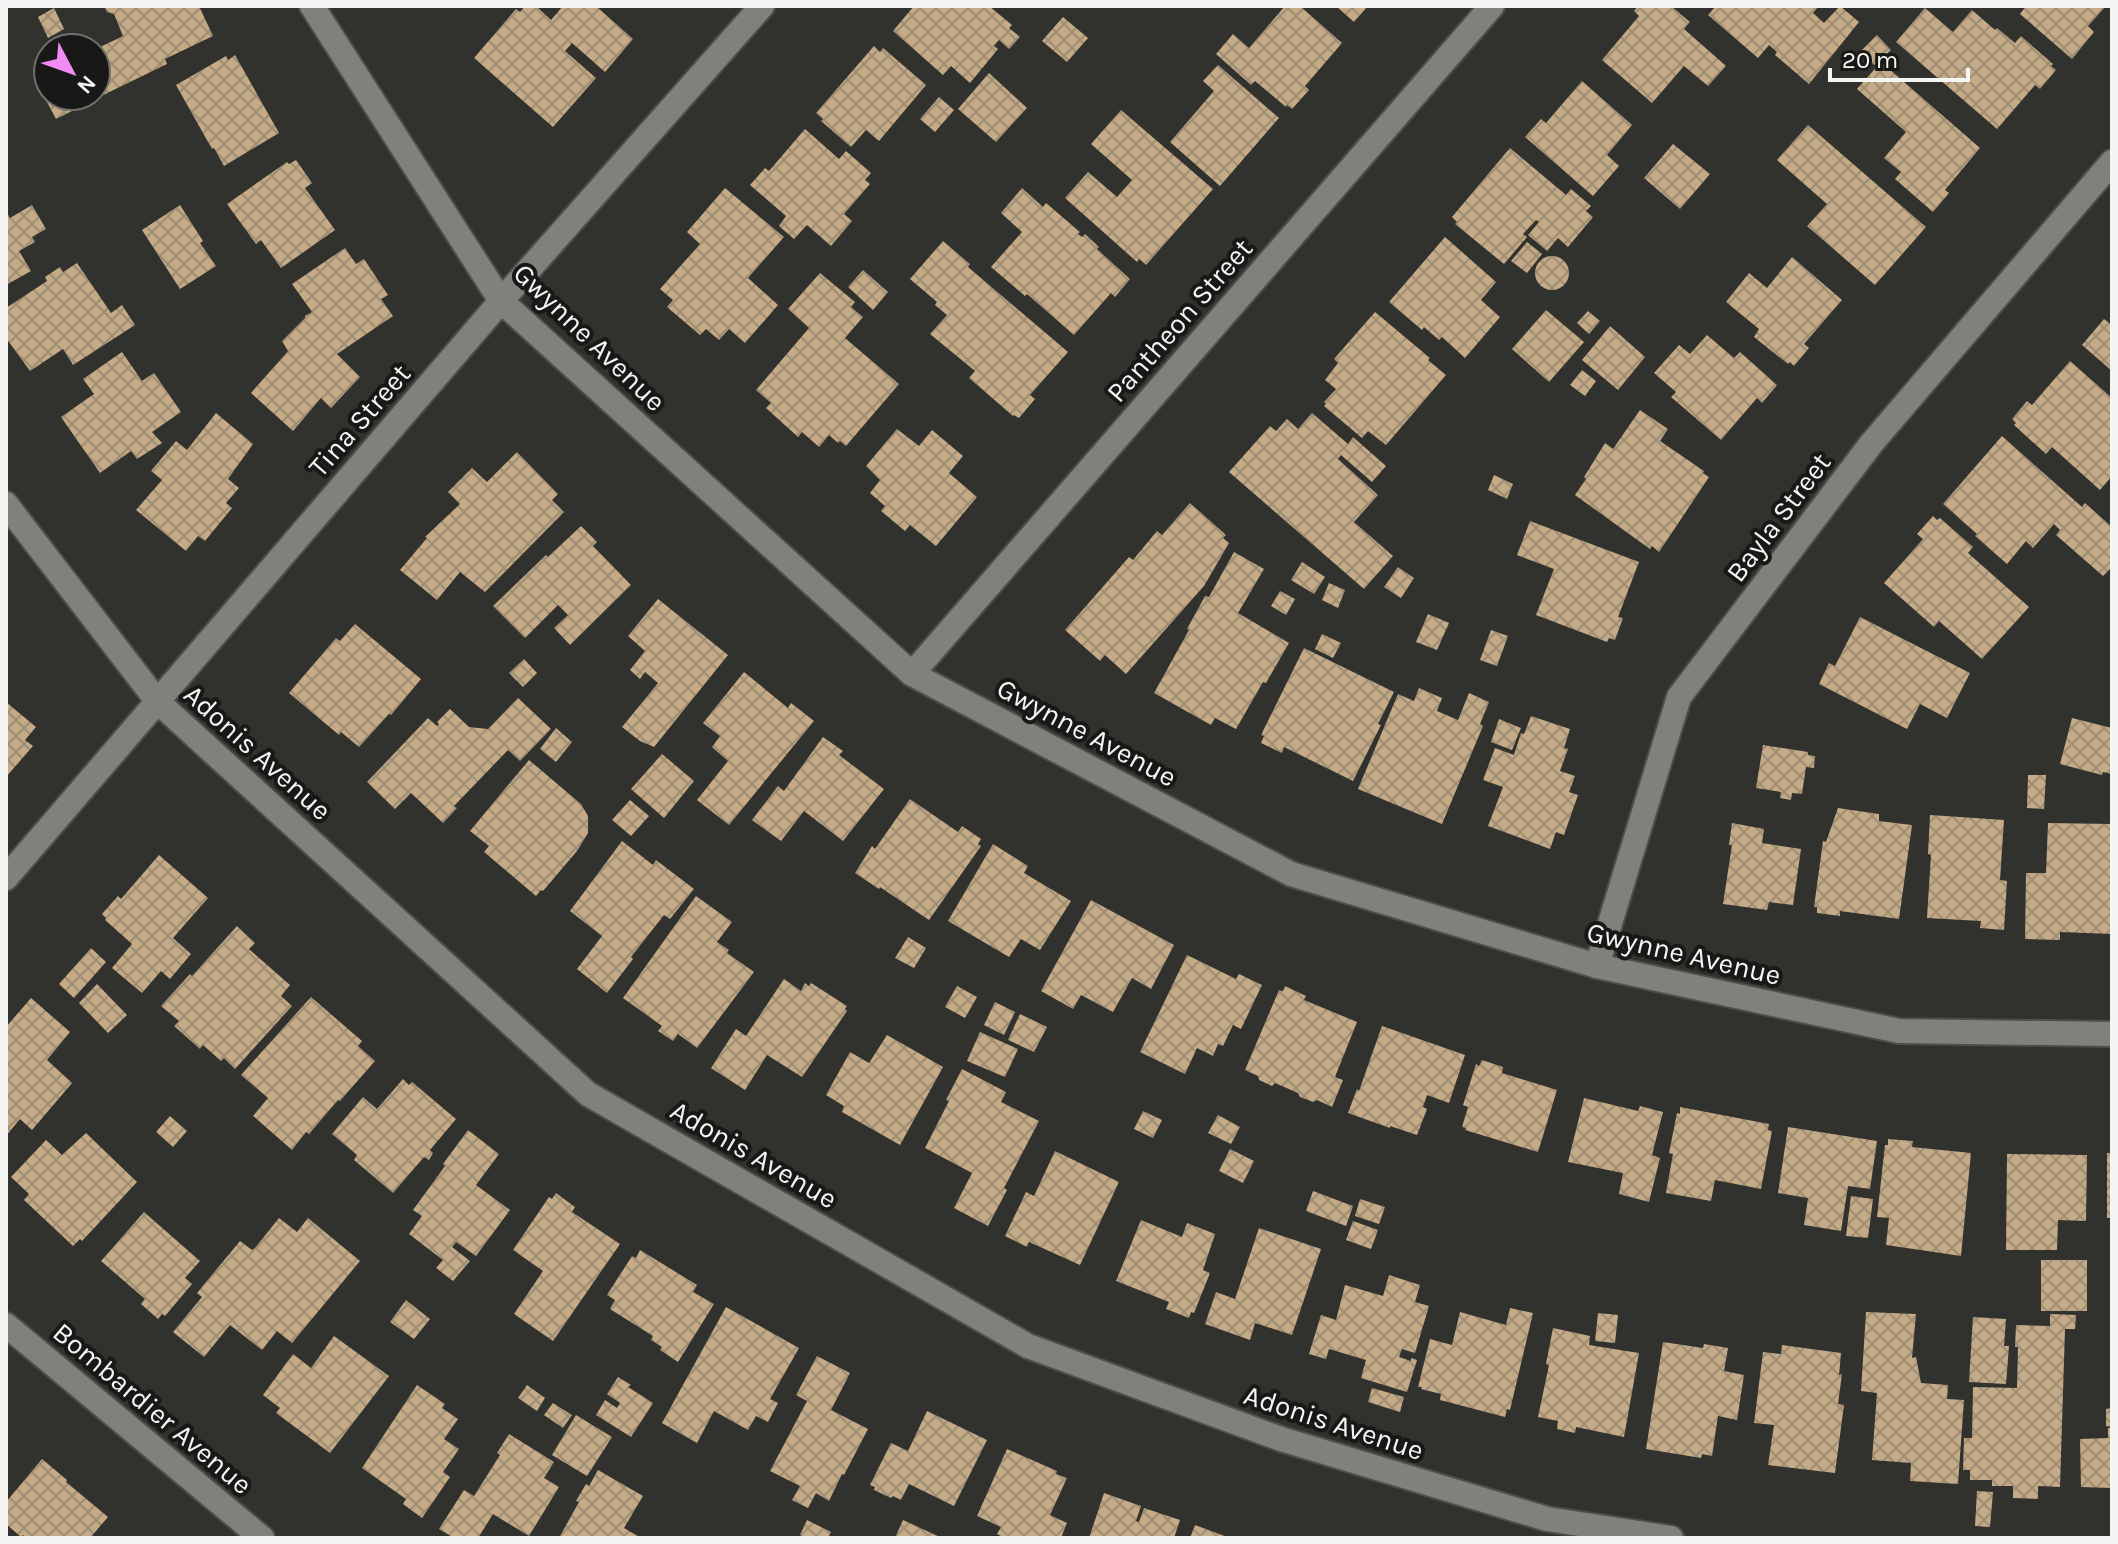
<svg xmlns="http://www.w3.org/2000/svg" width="2118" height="1544" font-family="Karla,sans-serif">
	<defs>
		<pattern id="building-cross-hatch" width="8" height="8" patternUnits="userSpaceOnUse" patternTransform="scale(2)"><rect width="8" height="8" fill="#c4aa86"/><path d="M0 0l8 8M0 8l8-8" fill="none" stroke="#9f8d74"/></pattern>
	</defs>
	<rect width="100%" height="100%" fill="#31312e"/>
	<g fill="url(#building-cross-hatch)">
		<path d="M104,6H199L213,36L165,59L167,64L93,100L91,96H96V49L123,36L114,14L107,12Z"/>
		<path d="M525,6H536L551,20L563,6H596L633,39L605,72L572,43L565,51L596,78L553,127L474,58L516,9L520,12Z"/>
		<path d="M914,6H989L1012,25L1009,28L1020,37L1009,49L999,40L994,46L998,49L970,83L951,66L943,75L893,31Z"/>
		<path d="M1285,6H1300L1342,43L1305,86L1309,90L1292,109L1287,105L1286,107L1255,81L1251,85L1216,54L1233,34L1249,48Z"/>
		<path d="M1336,6H1368L1354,22Z"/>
		<path d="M1638,6H1671L1690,22L1684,29L1726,66L1708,86L1684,66L1652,103L1602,60L1639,16L1634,11Z"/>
		<path d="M1716,6H1819L1813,13L1824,23L1840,6L1859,22L1809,84L1775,55L1777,52L1769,45L1758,58L1708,15Z"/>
		<path d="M2026,6H2106L2088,26L2094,32L2072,59L2020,14Z"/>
		<path d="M54,8L64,29L48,38L38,17Z"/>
		<path d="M1925,8L1953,32L1972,10L1995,30L1997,28L2015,43L2021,36L2053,64L2051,66L2056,70L2040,89L2035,85L1997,129L1896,42Z"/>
		<path d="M1063,17L1088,38L1067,62L1042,41Z"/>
		<path d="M1877,35L1891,50L1874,65L1861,51Z"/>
		<path d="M874,46L880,52L883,48L926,85L879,141L866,130L851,147L821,121L823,119L816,113Z"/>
		<path d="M235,55L279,133L224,166L214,148L212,149L176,85L226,56L228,60Z"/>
		<path d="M1881,62L1980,148L1945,190L1949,193L1933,212L1895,179L1901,172L1884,158L1906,132L1857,89Z"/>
		<path d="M1218,65L1279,118L1220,186L1170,142L1214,91L1203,81Z"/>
		<path d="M989,73L1027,108L996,142L958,109Z"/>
		<path d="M48,79V96H64L72,111L56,119L38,85Z"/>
		<path d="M1582,81L1632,125L1607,155L1619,166L1593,196L1525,137L1541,119L1546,123Z"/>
		<path d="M939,97L954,110L935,132L920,119Z"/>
		<path d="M1121,110L1213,189L1146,265L1139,259L1137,262L1065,198L1088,172L1117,197L1132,180L1091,144Z"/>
		<path d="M1808,125L1926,227L1875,285L1807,226L1827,204L1777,160Z"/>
		<path d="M805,129L839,159L846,151L871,173L865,180L870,184L844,214L852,221L831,246L807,225L794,239L779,226L786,216L750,185L765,168L769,171Z"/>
		<path d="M1673,144L1710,174L1680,209L1644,178Z"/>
		<path d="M1510,148L1566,195L1571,189L1591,206L1586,211L1593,217L1568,247L1558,238L1547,251L1528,235L1539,222L1536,220L1523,234L1527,237L1504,264L1455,224L1457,222L1452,217Z"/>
		<path d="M296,160L312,183L305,188L335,230L281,268L261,240L256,244L227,204L287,162L289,164Z"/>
		<path d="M725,188L784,237L748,278L778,305L745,343L729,329L719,340L706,329L700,335L667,307L673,300L660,289L700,244L687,232Z"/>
		<path d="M1022,188L1043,207L1046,203L1080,232L1078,234L1082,237L1085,234L1099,247L1097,249L1130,279L1115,297L1111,293L1074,335L1027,294L1025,296L991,267L1022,232L1001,213Z"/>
		<path d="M32,205L46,229L32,237L35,242L19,251L31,271L6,285V211L10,218Z"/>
		<path d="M180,205L203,241L200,243L216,266L180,289L142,230Z"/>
		<path d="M1445,237L1496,282L1481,300L1500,317L1465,358L1442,337L1439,340L1424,327L1422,330L1389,302Z"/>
		<path d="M943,241L970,264L968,267L1068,352L1030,395L1035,399L1019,418L1014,415L1013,416L969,378L975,371L930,334L947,315L935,305L937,302L910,279Z"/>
		<path d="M1527,242L1542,254L1527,273L1511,261Z"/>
		<path d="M345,248L356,264L364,259L388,295L381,299L393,316L337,354L360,377L331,408L321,398L293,431L251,393L288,351L282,341L305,318V316L312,312L292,284Z"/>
		<circle cx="1552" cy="273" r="17"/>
		<path d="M1792,257L1842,300L1804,344L1809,348L1794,366L1790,362L1788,364L1754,337L1759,329L1726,302L1749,273L1767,288Z"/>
		<path d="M77,263L111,313L122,305L135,325L73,365L63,349L30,371L6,338V308L47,281L45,277L60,267L63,272Z"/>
		<path d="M863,270L888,292L873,310L848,287Z"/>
		<path d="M820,273L855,302L851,307L863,317L845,338L899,384L846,446L840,441L838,443L829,435L819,447L802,432L798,437L766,408L771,403L756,390L809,328L788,309Z"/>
		<path d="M1546,310L1584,342L1549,382L1512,349Z"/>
		<path d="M1588,311L1600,321L1589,334L1577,323Z"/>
		<path d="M1375,312L1430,358L1428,360L1446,375L1386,445L1368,431L1362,438L1324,406L1326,404L1324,402L1336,389L1325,380L1338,363L1334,359Z"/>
		<path d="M2104,319L2112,325V371L2082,345Z"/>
		<path d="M1610,326L1645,357L1618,390L1582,360Z"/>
		<path d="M1707,335L1734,358L1740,352L1777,385L1762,403L1757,398L1721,440L1671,397L1676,392L1654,373L1679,345L1690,354Z"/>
		<path d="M122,352L142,381L154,373L181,412L152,432L162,443L137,459L131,451L100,473L61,417L94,394L83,379Z"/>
		<path d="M2070,361L2112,398V476L2100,490L2052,447L2046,454L2014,425L2016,423L2012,419L2027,401L2032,405Z"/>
		<path d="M1582,370L1596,381L1585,396L1570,385Z"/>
		<path d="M1640,410L1668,429L1660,441L1704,471L1703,473L1709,477L1659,552L1652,546L1650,549L1575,495L1586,479L1584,477L1605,443L1613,449Z"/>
		<path d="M216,413L253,444L228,479L239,488L226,503L232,508L205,541L198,536L186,551L136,510L162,480L151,471L176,441L187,450Z"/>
		<path d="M1312,413L1348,444L1353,437L1386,466L1372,482L1341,455L1338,459L1378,495L1354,522L1393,556L1364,589L1229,472L1270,426L1276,431L1287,419L1298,429Z"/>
		<path d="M897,429L919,446L932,430L963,456L949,473L977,497L936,546L910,525L905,531L881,511L885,506L870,493L880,480L866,466Z"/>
		<path d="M2002,436L2082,507L2085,503L2112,527V567L2103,576L2056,535L2060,530L2054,524L2033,548L2026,541L2007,564L1975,536L1977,534L1943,504Z"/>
		<path d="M517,452L558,494L552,500L564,512L485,592L460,572L437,600L400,570L427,538L425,537L460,504L448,492L472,468L487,482Z"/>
		<path d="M1494,475L1513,484L1507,499L1488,490Z"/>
		<path d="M1190,503L1226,535L1223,538L1229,543L1204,586L1126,674L1105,655L1100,661L1065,630L1129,557L1133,560L1157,531L1162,535Z"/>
		<path d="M1933,516L1937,520L1940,518L1973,547L1968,553L2029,607L1982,659L1939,621L1934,627L1884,583L1923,539L1917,534Z"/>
		<path d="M1530,521L1639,562L1618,617L1623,618L1615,640L1609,638L1607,642L1536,615L1554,569L1517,555Z"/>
		<path d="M581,526L597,542L593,546L631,585L570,645L554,628L568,615L558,605L525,638L493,606L546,555L548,557Z"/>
		<path d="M1234,552L1264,569L1238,613L1289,643L1266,683L1263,682L1236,729L1215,718L1211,725L1154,693L1189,630L1187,629L1205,596L1209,597Z"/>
		<path d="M1302,562L1325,577L1314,594L1291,580Z"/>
		<path d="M1398,567L1414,578L1401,598L1384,587Z"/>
		<path d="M1329,583L1345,590L1338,608L1322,600Z"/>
		<path d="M1280,591L1295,599L1286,615L1271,606Z"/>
		<path d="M658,599L728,655L654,747L640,741L622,727L658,683L645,672L640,679L630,670L645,651L628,636Z"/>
		<path d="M1428,614L1449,623L1437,650L1416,642Z"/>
		<path d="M1860,617L1970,673L1947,718L1920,704L1907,729L1819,684L1829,663L1835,666Z"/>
		<path d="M355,624L421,679L391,715L389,714L359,747L341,732L339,735L289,693L336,638L340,641Z"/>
		<path d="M1491,630L1508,636L1497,666L1480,660Z"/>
		<path d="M1322,634L1341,643L1333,658L1315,649Z"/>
		<path d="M1304,648L1394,692L1378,724L1381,725L1353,781L1284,747L1282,753L1261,743L1264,736L1261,735Z"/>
		<path d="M524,659L537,673L523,687L509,673Z"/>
		<path d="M744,672L788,708L791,703L814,721L729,825L697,800L728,761L712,747L720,736L703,723Z"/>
		<path d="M1419,688L1442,698L1437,711L1458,720L1469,693L1489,702L1480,724L1483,726L1442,824L1358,789L1398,694L1414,701Z"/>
		<path d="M518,698L551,729L520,761L508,750L454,806L457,808L443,823L411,793L395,809L367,782L428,718L437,726L439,724L437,722L450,709L469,727L488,729Z"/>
		<path d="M6,702L36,727L25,740L33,746L6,777Z"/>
		<path d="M1531,716L1570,729L1564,748L1568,749L1560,771L1575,776L1569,792L1578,795L1564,835L1556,832L1550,849L1488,826L1503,787L1483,780L1495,748L1514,755L1521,733L1524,734Z"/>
		<path d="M2072,718L2112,728V774L2103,772L2102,775L2060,764Z"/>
		<path d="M1499,719L1521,728L1512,750L1491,742Z"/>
		<path d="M556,728L572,742L556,762L540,749Z"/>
		<path d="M823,737L843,751L839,755L884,789L843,841L804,811L781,841L752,820L778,786L784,791Z"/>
		<path d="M1763,745L1808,752V755L1815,756L1814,768L1806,767L1802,794L1792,793L1791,800L1780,798L1781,792L1756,788Z"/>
		<path d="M662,754L694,781L664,818L631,789Z"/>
		<path d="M529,760L581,804L588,816V833L577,851L543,891L541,890L536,896L484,852L489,846L470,831Z"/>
		<path d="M2028,775H2046L2044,809L2027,808Z"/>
		<path d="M910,799L958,832L962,826L981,839L978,844L981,846L929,920L880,887L879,889L855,873L872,846L875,849Z"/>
		<path d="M630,800L649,816L631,836L612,820Z"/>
		<path d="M1838,808L1879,814V821L1912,825L1899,919L1840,911V916L1817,913V907H1814L1823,841L1826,842Z"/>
		<path d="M1930,815L2004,820L2000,880L2007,881L2004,930L1980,928L1981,921L1927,918L1931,855L1928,854Z"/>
		<path d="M1732,823L1764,829L1762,843L1801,849L1793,905L1769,902L1767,910L1723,904L1732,845H1729Z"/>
		<path d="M2048,823L2112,824V934L2060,932V940L2025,939L2026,873H2046Z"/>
		<path d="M622,841L653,865L656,860L694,889L670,919L664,915L631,957L633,959L607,993L577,969L602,936L570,911Z"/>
		<path d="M993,844L1028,866L1024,873L1071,901L1040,950L1021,939L1009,957L948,921Z"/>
		<path d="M159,855L208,898L173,938L191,954L170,979L161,971L142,993L112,968L132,944L105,920L106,918L102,914L118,896L121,899Z"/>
		<path d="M696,896L732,922L717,942L729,950L727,953L754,972L697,1048L678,1034L673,1041L658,1031L662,1026L623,998Z"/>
		<path d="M1091,900L1174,945L1151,989L1132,978L1113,1012L1081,995L1073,1009L1041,991Z"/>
		<path d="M237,926L255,943L249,949L290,985L281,996L292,1006L235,1069L224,1058L221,1061L203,1045L200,1049L174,1026L179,1021L161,1006L190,974L192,976Z"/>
		<path d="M908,937L926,948L914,968L895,958Z"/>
		<path d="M91,948L106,962L74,998L59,984Z"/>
		<path d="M1187,955L1236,979L1239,974L1262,985L1241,1029L1233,1025L1223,1046L1218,1044L1213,1056L1197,1048L1185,1074L1140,1052Z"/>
		<path d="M784,979L801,991L805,983L809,986L811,983L847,1006L845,1009L847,1011L802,1077L767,1055L745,1090L711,1068L736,1029L746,1036Z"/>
		<path d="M97,984L127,1015L108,1033L79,1003Z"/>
		<path d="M957,986L977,997L965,1018L945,1007Z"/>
		<path d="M1285,986L1306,996L1304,1000L1357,1022L1335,1077L1343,1080L1332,1107L1317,1100L1313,1102L1300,1097L1298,1093L1275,1083L1272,1086L1259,1080L1258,1076L1245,1070L1279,990L1283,991Z"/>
		<path d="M311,997L362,1041L358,1046L375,1061L340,1101L338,1100L309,1134L306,1132L292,1150L253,1116L268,1098L241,1075Z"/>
		<path d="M31,998L70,1032L47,1060L72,1083L32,1130L20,1119L6,1136V1027Z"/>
		<path d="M995,1002L1015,1012L1004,1035L984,1025Z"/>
		<path d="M1020,1014L1047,1027L1034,1052L1008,1040Z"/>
		<path d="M1382,1026L1465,1055L1449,1103L1427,1095L1423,1107L1427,1109L1417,1135L1390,1126V1128L1348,1113L1357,1089L1359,1091Z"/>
		<path d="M980,1032L1018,1049L1005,1077L967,1061Z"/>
		<path d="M887,1035L943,1067L900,1145L842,1112L844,1106L826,1095L850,1052L869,1063Z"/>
		<path d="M1482,1060L1503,1067L1502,1073L1557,1090L1538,1152L1465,1130L1466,1128L1462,1127L1468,1107L1463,1105L1476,1064L1479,1066Z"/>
		<path d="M962,1069L1006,1092L1001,1102L1039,1121L1004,1188L1007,1190L988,1226L954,1208L972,1173L925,1148L949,1101L946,1100Z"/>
		<path d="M403,1079L409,1085L412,1082L456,1119L430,1150L433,1153L429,1160L424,1157L393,1193L354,1160L357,1155L332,1134L363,1097L377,1109Z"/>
		<path d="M1584,1098L1638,1111L1640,1106L1663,1112L1652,1155L1660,1158L1649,1202L1619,1194L1623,1173L1568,1162Z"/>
		<path d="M1680,1107L1769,1124L1768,1130L1772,1131L1761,1189L1715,1180L1711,1201L1666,1193L1673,1154L1669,1153L1677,1113L1680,1114Z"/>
		<path d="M1143,1111L1162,1120L1153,1138L1134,1129Z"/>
		<path d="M1218,1115L1240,1127L1231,1144L1208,1133Z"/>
		<path d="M170,1116L187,1131L173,1147L156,1132Z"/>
		<path d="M1788,1127L1877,1141L1870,1189L1848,1186L1841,1231L1804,1225L1808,1198L1778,1193Z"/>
		<path d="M468,1130L499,1154L476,1185L510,1210L476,1256L456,1242L452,1247L470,1261L453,1281L436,1268L443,1260L409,1234L422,1216L413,1210L445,1166L443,1164Z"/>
		<path d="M86,1133L137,1182L82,1241L80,1239L73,1246L24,1200L29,1194L11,1177L46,1140L62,1155Z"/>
		<path d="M1888,1139L1913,1141L1912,1147L1971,1153L1961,1256L1886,1245L1889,1218L1877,1217L1885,1145H1888Z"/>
		<path d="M1230,1149L1254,1161L1243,1183L1219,1171Z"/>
		<path d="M1055,1151L1119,1182L1080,1265L1029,1242L1027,1247L1005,1236L1026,1192L1034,1196Z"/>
		<rect x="2107" y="1153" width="5" height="65"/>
		<path d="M2007,1154L2087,1155L2086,1221L2058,1220L2057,1250H2006Z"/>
		<path d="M1313,1191L1353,1206L1346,1226L1306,1211Z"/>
		<path d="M556,1193L575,1207L572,1212L620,1244L553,1341L514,1314L543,1271L513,1250L549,1197L552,1199Z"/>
		<path d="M1851,1196L1873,1199L1868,1238L1846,1236Z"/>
		<path d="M1360,1199L1385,1207L1379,1224L1355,1216Z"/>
		<path d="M144,1212L200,1261L185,1278L192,1284L165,1316L162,1314L158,1319L141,1304L145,1299L101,1261Z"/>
		<path d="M279,1218L297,1232L308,1218L360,1261L292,1343L277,1331L262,1350L230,1325L204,1357L173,1332L202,1297L197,1293L240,1241L252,1250L255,1248Z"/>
		<path d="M1141,1220L1182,1237L1187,1223L1215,1234L1203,1270L1210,1273L1194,1313L1191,1312L1189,1318L1166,1309L1169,1302L1116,1281Z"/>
		<path d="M1353,1221L1378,1230L1371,1249L1346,1240Z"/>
		<path d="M1259,1228L1321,1249L1292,1335L1255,1323L1250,1340L1205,1324L1216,1292L1235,1299Z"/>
		<path d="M640,1250L697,1285L693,1292L714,1304L678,1362L660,1350L662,1347L651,1340L653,1336L610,1309L615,1300L607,1295L632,1256L636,1258Z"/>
		<rect x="2041" y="1260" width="46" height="51"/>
		<path d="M1389,1275L1420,1285L1415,1302L1429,1306L1415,1353L1402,1349L1399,1357L1411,1361V1358L1417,1360L1407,1392L1361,1378L1366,1360L1329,1349L1326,1359L1309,1354L1321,1315L1336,1320L1345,1285L1383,1296Z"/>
		<path d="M406,1300L430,1319L414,1339L390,1322Z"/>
		<path d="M726,1307L799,1348L770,1399L778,1403L768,1422L756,1416L748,1430L714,1411L697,1443L662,1423Z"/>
		<path d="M1510,1308L1533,1313L1510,1410L1507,1409L1505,1417L1440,1400L1441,1394L1421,1389L1422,1387H1418L1430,1339L1452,1345L1460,1312L1506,1325Z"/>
		<path d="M1866,1312L1916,1314L1912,1358L1916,1357L1921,1383L1948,1385L1947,1399L1964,1400L1958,1484L1910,1481L1911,1463L1872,1460L1877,1393L1861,1391Z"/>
		<path d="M1598,1313L1618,1315L1615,1343L1595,1341Z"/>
		<path d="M2050,1314L2076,1315L2075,1329H2065L2060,1487L2038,1486V1499L2013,1498V1486H1992V1480H1970V1470H1963L1964,1438H1972L1973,1387L2017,1388L2018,1347H2015L2016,1325L2050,1326Z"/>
		<path d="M1973,1317L2006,1319L2004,1346H2009L2006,1384L1969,1382Z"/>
		<path d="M1553,1328L1590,1336L1589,1345L1639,1353L1624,1437L1576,1427L1575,1433L1557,1429L1558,1421L1538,1417L1549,1365L1546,1364Z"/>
		<path d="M334,1336L389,1376L330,1453L276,1413L280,1408L263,1395L293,1354L311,1368Z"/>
		<path d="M1663,1342L1703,1348L1704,1344L1728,1348L1724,1371L1744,1375L1737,1420L1718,1416L1712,1456L1702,1454L1701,1458L1646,1449Z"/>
		<path d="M1782,1345L1841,1353L1839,1375L1842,1374L1838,1404L1844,1405L1835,1473L1768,1465L1774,1425L1754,1423L1763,1352L1781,1354Z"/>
		<path d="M817,1356L850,1373L831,1410L868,1429L844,1475L842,1474L829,1501L816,1493L808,1508L792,1500L800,1486L770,1471L807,1401L796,1395Z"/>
		<path d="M618,1377L631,1385L628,1387L653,1403L631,1437L596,1415L605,1400L617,1408L620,1403L607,1394Z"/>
		<path d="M417,1385L445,1404L442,1408L458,1419L444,1439L459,1449L443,1472L450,1477L422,1518L403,1504L406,1499L362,1468Z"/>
		<path d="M527,1385L545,1398L537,1411L518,1398Z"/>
		<path d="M1372,1388L1404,1397L1400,1412L1368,1402Z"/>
		<path d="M553,1403L572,1415L563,1428L544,1415Z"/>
		<path d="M2112,1408V1427L2106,1426V1409Z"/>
		<path d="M927,1411L987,1440L954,1506L909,1484L901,1500L893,1496L891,1498L874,1490L875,1487L870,1485L891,1443L908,1451Z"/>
		<path d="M576,1415L612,1437L587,1476L552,1455Z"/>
		<path d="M2108,1428H2112V1488L2081,1487L2080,1439L2108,1438Z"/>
		<path d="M509,1434L554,1462L544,1478L559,1487L529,1536L493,1514L478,1538H454L439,1529L464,1490L474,1496L500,1455L497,1453Z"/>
		<path d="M1007,1449L1057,1471L1056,1474L1067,1478L1050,1515L1067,1523L1061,1538H1005L997,1534L1001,1527L977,1516Z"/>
		<path d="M42,1459L67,1480L66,1482L108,1517L90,1538H26L23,1535L21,1537L6,1524V1502Z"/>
		<path d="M598,1470L643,1496L624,1528L641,1538H559L579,1502L576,1501L586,1484L589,1486Z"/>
		<path d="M1977,1491L1993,1492L1990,1527L1975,1526Z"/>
		<path d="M1104,1493L1141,1506L1136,1521L1139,1522L1144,1508L1180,1520L1174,1538H1089Z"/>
		<path d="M807,1520L831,1532L828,1538H806L800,1535Z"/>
		<path d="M903,1520L942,1538H895Z"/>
		<path d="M1195,1525L1230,1538H1190Z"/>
	</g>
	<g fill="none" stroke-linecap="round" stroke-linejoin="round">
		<defs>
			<g id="street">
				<path d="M312,6L501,301L912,674L1291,874L1597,966L1899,1031L2112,1034"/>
				<path d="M501,301L762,6"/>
				<path d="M6,504L158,702L588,1094L1028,1346L1281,1439L1547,1519L1671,1538"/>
				<path d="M912,674L1492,6"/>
				<path d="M1597,966L1679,697L1871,444L2112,162"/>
				<path d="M6,1325L262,1538"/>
			</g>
			<path id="secondary" d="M6,878L501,301"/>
		</defs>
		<use href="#street" stroke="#4e4d4b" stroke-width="28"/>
		<use href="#secondary" stroke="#4e4d4b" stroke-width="28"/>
		<use href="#street" stroke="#80807d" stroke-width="24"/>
		<use href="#secondary" stroke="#80807d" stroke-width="24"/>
	</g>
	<g text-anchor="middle" stroke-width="8" stroke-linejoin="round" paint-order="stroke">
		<g font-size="28" fill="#f5f5f3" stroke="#181817">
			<text transform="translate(1179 320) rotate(-49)" y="10">Pantheon Street</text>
			<text transform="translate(590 337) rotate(44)" y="10">Gwynne Avenue</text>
			<text transform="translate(359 420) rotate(-49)" y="10">Tina Street</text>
			<text transform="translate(1778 517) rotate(-53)" y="10">Bayla Street</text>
			<text transform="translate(1087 732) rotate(28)" y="10">Gwynne Avenue</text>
			<text transform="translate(258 752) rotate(42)" y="10">Adonis Avenue</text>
			<text transform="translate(1684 953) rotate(13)" y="10">Gwynne Avenue</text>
			<text transform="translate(754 1154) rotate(30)" y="10">Adonis Avenue</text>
			<text transform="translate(153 1408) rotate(40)" y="10">Bombardier Avenue</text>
			<text transform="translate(1334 1422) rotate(18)" y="10">Adonis Avenue</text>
		</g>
	</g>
	<rect width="2118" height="1544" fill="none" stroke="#f5f5f3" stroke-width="16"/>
	<g transform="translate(72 72) rotate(131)"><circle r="38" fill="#181817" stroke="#70706f" stroke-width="2"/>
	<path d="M0-6L14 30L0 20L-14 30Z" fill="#f18bf5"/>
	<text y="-12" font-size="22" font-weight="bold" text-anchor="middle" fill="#f5f5f3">N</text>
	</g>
	<path d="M1830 68v12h138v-12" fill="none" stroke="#f5f5f3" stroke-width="4"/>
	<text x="1842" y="68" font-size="24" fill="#f5f5f3" stroke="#181817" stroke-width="6" paint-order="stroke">20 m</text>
</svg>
